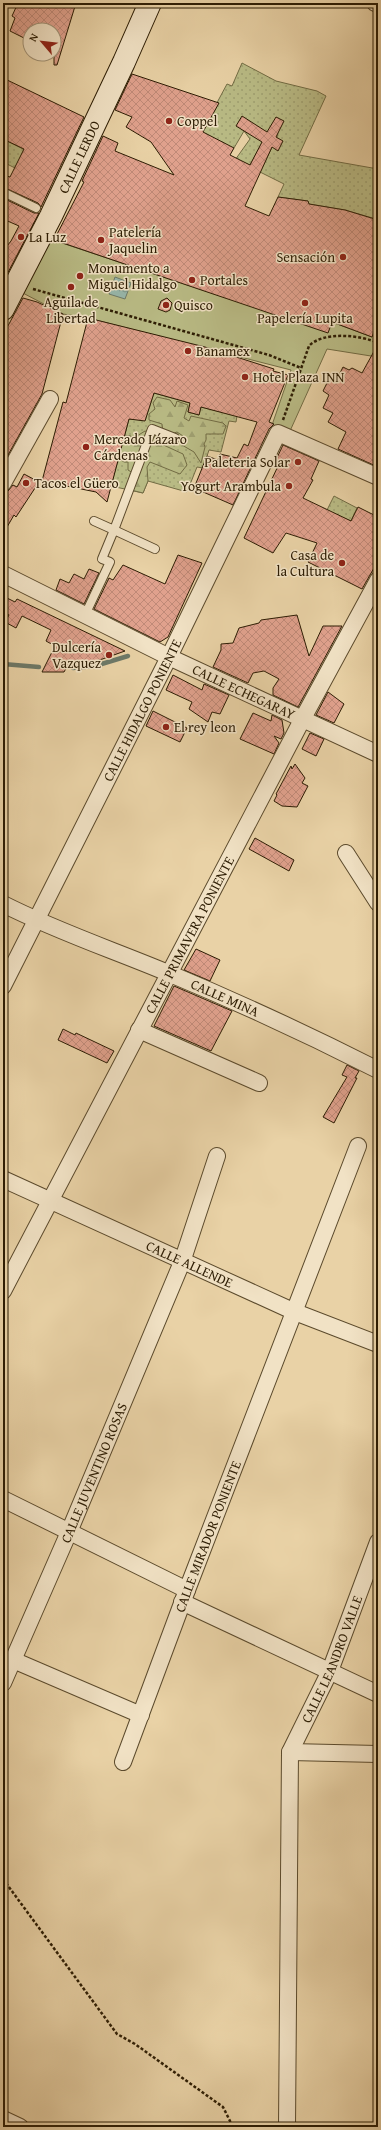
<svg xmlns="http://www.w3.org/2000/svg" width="381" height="2130" font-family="'Gentium Book Plus',serif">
	<defs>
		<pattern id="grass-dots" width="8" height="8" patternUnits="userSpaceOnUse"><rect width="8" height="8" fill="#b9bb85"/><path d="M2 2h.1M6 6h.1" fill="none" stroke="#9fa071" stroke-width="1.8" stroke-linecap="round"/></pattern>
		<pattern id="forest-firs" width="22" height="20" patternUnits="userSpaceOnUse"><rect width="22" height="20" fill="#b9bb85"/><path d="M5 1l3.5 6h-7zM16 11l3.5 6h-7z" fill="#9fa071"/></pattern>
		<pattern id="water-ripples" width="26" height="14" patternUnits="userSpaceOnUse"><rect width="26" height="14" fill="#97b7ab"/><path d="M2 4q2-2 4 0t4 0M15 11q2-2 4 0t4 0" fill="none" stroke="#7b9489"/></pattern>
		<pattern id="building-cross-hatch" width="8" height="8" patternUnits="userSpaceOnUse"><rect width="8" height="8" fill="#e0a18d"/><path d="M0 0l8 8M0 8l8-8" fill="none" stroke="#c08a78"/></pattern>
	</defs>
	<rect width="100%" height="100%" fill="#e9d2a6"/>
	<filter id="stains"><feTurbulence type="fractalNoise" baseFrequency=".005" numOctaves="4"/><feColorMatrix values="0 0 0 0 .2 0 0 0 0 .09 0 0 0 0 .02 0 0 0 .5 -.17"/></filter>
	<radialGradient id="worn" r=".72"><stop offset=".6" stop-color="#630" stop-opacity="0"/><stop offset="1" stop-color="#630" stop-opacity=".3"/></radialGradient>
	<g fill="url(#grass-dots)" stroke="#726c44">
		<path d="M242,63L276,81L317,91L326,96L299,155L378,169V214L376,219L345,210L309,204L308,201L278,197L284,184L260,172L278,135L269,130L250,165L235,160L250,139L244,131L234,148L181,170L227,84L232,86Z"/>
		<path d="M3,139L31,153L25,173L3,162Z"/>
		<path d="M154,393L190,403L188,412L199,415L201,407L237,416L236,422L229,421L221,452L209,450L203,468L197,467L187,492L148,481L143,493L111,486L129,419L145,420Z"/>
		<path d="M334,496L357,508L351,521L344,518H323Z"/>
	</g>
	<g fill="url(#forest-firs)" stroke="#726c44">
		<path d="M157,397L170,400L175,407L177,401L188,405L184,418L189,421L191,416L223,423L226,426L223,434H206V440L204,444L205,447L201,463L194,452L182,445L183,436L177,432L168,435L163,432L162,424L149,420V414L155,409L153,403Z"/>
		<path d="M145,431L153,434L157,442L183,454L187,465L180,474L150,462L147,467L148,481L143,493L127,489L133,473L128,470V462H124L118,458L124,435L131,436L134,441L137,436Z"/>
	</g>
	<path fill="#b9bb85" stroke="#726c44" d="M47,238L328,332L332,322L372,337L378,319V359L371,356L327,349L290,431L271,428L291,370L88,318L63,314L19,291Z"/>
	<path fill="url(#water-ripples)" stroke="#6c7968" d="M115,277L131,283L125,299L109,294Z"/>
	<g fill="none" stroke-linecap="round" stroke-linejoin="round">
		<g stroke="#6c7968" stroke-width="4.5">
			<path d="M3,664L39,667"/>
			<path d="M73,668L95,666L128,656"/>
		</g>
	</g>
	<g fill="url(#building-cross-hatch)" stroke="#2c1c03">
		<path d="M18,3H76L57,65H54V30H30V41L10,31L15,18L12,16Z"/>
		<path d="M132,74L219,103L203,132L234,148L230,155L250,165L262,142L236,126L242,116L267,132L276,117L284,121L276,137L283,141L278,151L272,147L245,206L269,216L278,197L308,201L309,204L345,210L378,220V319L372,337L332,322L328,333L54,240L84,182L82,181L103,136L118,143L115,151L174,175L151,142L126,127L132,117L115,110Z"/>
		<path d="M3,78L84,117L41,207L38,203L3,187L7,176L10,177L24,149L3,139Z"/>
		<path d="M3,198L34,213H39L3,282V251L11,241L19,226L3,219Z"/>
		<path d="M23,298L37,302L63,314L42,394L3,464V335Z"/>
		<path d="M167,298L172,303L170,310L166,312L158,309L161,301Z"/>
		<path d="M88,318L205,347L274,369L273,371L288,375L269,422L274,424L269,429L233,505L194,488L207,456L218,460L220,454L237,458L244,444L248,446L257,422L201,407L199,415L188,412L190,403L154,393L145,421L129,419L107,502L96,492L42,481L63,402L66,403Z"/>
		<path d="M378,344V467L338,449L346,432L328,422L333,413L323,408L329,395L323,391L330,377L336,381L343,367L349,370L352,368L362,373Z"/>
		<path d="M283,445L319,461L311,479L313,480L303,498L351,521L358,507L378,517V561L362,589L308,562L317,543L286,533L273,553L244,538L279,464L275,462Z"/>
		<path d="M24,474L39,482L16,517L14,515L3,534V492L8,491L13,485L17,487Z"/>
		<path d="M178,555L202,563L168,637L160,642L94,609L109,578L113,580L123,565L165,584Z"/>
		<path d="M89,569L99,573L84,604L56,590L60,579L69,583L74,574L84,579Z"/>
		<path d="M3,596L15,602L17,599L125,651L94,662L69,663L64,672H42L55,646L46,641L51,630L22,616L16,628L5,622L9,615L3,612Z"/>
		<path d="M297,615L309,656L323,626H342L298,707L273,695V688L279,679L264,671L253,673L248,683L213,667L221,650V644L233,643L239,628L259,623L261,620Z"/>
		<path d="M173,675L202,690L204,684L229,695L220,714L212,712L208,722L189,709L192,702L166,690Z"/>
		<path d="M328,692L344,704L334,723L316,715Z"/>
		<path d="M153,711L187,728L180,742L146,726Z"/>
		<path d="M253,713L271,721L272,715L282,720L284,733L281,739L274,736L279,743L274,754L240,739Z"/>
		<path d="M310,733L324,739L316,756L302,749Z"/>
		<path d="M295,764L305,778L302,783L308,786L297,807L282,806L274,801L277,795L276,794L291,766L292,769Z"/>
		<path d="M255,838L294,860L289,871L249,849Z"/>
		<path d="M196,949L220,960L210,981L184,970Z"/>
		<path d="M174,986L232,1011L211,1051L154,1026Z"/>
		<path d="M63,1029L75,1035L76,1033L114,1051L107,1063L58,1040Z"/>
		<path d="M347,1065L359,1071L355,1078H357L334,1123L323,1117L347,1077L342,1075Z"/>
	</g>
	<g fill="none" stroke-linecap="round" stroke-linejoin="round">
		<defs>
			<g id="lane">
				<path d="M3,192L36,208"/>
				<path d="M94,521L114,530L152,429L175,438"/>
				<path d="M85,615L110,562L102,559L114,530L155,549"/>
			</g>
			<g id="street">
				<path d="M375,3L378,4"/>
				<path d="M3,483L50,399"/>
				<path id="s1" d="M3,574L169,657L378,754"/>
				<path d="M346,853L378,903"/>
				<path id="s2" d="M3,904C56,931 113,950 168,973C240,1003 309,1035 378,1070"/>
				<path id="s3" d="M3,986L169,657L278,433L378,477"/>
				<path d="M139,1030L259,1083"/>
				<path id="s4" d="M3,1179L295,1312L378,1344"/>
				<path id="s5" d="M3,1291L302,720L378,580"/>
				<path d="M3,1499L187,1590"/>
				<path d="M182,1602L378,1694"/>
				<path d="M13,1660L141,1715"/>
				<path id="s6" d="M3,1683L69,1532L182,1262L217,1156"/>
				<path d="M290,1752L378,1754"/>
				<path id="s7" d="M123,1762L187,1590L358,1146"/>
				<path d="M3,2119L20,2127"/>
				<path id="s8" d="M287,2127L290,1752L330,1671L378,1542"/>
			</g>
			<g id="secondary">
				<path id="s9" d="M3,309L51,216L124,62L150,3"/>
			</g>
		</defs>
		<use href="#lane" stroke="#5b4a2c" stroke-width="10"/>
		<use href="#street" stroke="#5b4a2c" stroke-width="18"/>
		<use href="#secondary" stroke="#2c1c03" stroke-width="24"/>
		<g stroke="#2c1c03" stroke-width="2.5" stroke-dasharray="3 2" stroke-linecap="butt">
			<path d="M33,289L269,355L301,368"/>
			<path d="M283,420L309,346C323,331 361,335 378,343"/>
			<path d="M3,1879L117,2034L135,2044L223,2107L233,2127"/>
		</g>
		<use href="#lane" stroke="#f1e2c5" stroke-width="8"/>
		<use href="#street" stroke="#f1e2c5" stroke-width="16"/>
		<use href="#secondary" stroke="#f1e2c5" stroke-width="22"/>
	</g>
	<g fill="#8f2418" stroke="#f1e2c5" stroke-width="1.5">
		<circle cx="169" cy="121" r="4"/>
		<circle cx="21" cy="237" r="4"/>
		<circle cx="101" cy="240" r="4"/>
		<circle cx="343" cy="257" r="4"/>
		<circle cx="80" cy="276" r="4"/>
		<circle cx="192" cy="280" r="4"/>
		<circle cx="71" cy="287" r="4"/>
		<circle cx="305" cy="303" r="4"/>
		<circle cx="166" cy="305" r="4"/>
		<circle cx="188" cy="351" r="4"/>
		<circle cx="245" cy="377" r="4"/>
		<circle cx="86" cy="447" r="4"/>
		<circle cx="298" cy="462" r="4"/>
		<circle cx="26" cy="483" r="4"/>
		<circle cx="289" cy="486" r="4"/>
		<circle cx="342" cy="563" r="4"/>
		<circle cx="109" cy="655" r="4"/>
		<circle cx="166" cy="727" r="4"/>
	</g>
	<g text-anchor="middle" stroke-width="3" stroke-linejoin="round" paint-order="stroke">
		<g font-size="14" fill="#2c1c03" stroke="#f1e2c5" text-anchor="start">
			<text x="177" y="126">Coppel</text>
			<text x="109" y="237">Patelería<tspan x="109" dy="16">Jaquelin</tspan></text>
			<text x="29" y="242">La Luz</text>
			<text x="335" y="262" text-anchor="end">Sensación</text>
			<text x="88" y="273">Monumento a<tspan x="88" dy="16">Miguel Hidalgo</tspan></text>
			<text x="200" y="285">Portales</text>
			<text x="71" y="307" text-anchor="middle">Aguila de<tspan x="71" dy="16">Libertad</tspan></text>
			<text x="174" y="310">Quisco</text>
			<text x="305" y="323" text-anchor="middle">Papelería Lupita</text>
			<text x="196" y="356">Banamex</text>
			<text x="253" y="382">Hotel Plaza INN</text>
			<text x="94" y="444">Mercado Lázaro<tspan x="94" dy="16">Cárdenas</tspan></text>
			<text x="290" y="467" text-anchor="end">Paleteria Solar</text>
			<text x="34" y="488">Tacos el Güero</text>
			<text x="281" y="491" text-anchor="end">Yogurt Arambula</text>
			<text x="334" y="560" text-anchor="end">Casa de<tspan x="334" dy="16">la Cultura</tspan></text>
			<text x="101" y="652" text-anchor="end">Dulcería<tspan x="101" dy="16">Vazquez</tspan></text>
			<text x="174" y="732">El rey leon</text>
		</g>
		<g font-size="14" fill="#2c1c03" stroke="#f1e2c5">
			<text dy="5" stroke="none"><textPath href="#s9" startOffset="170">CALLE LERDO</textPath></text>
			<text dy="5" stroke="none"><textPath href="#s1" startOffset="268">CALLE ECHEGARAY</textPath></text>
			<text dy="5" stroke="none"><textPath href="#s3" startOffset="309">CALLE HIDALGO PONIENTE</textPath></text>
			<text dy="5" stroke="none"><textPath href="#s5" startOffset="402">CALLE PRIMAVERA PONIENTE</textPath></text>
			<text dy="5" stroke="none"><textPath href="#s2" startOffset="241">CALLE MINA</textPath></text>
			<text dy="5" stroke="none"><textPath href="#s4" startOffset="205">CALLE ALLENDE</textPath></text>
			<text dy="5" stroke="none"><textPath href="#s6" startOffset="229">CALLE JUVENTINO ROSAS</textPath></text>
			<text dy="5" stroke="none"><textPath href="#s7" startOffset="241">CALLE MIRADOR PONIENTE</textPath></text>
			<text dy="5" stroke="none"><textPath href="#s8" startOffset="477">CALLE LEANDRO VALLE</textPath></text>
		</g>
	</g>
	<rect width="381" height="2130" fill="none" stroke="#e9d2a6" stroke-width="16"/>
	<rect x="4" y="4" width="373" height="2122" fill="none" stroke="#2c1c03" stroke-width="2"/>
	<rect x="8" y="8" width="365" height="2114" fill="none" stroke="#2c1c03"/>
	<g transform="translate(42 42) rotate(298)"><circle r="19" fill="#f1e2c5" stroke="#a29377"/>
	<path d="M0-3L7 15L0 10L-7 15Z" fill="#8f2418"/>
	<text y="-6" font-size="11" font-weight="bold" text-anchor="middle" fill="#2c1c03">N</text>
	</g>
	<rect width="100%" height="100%" filter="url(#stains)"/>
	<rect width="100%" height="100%" fill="url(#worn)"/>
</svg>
